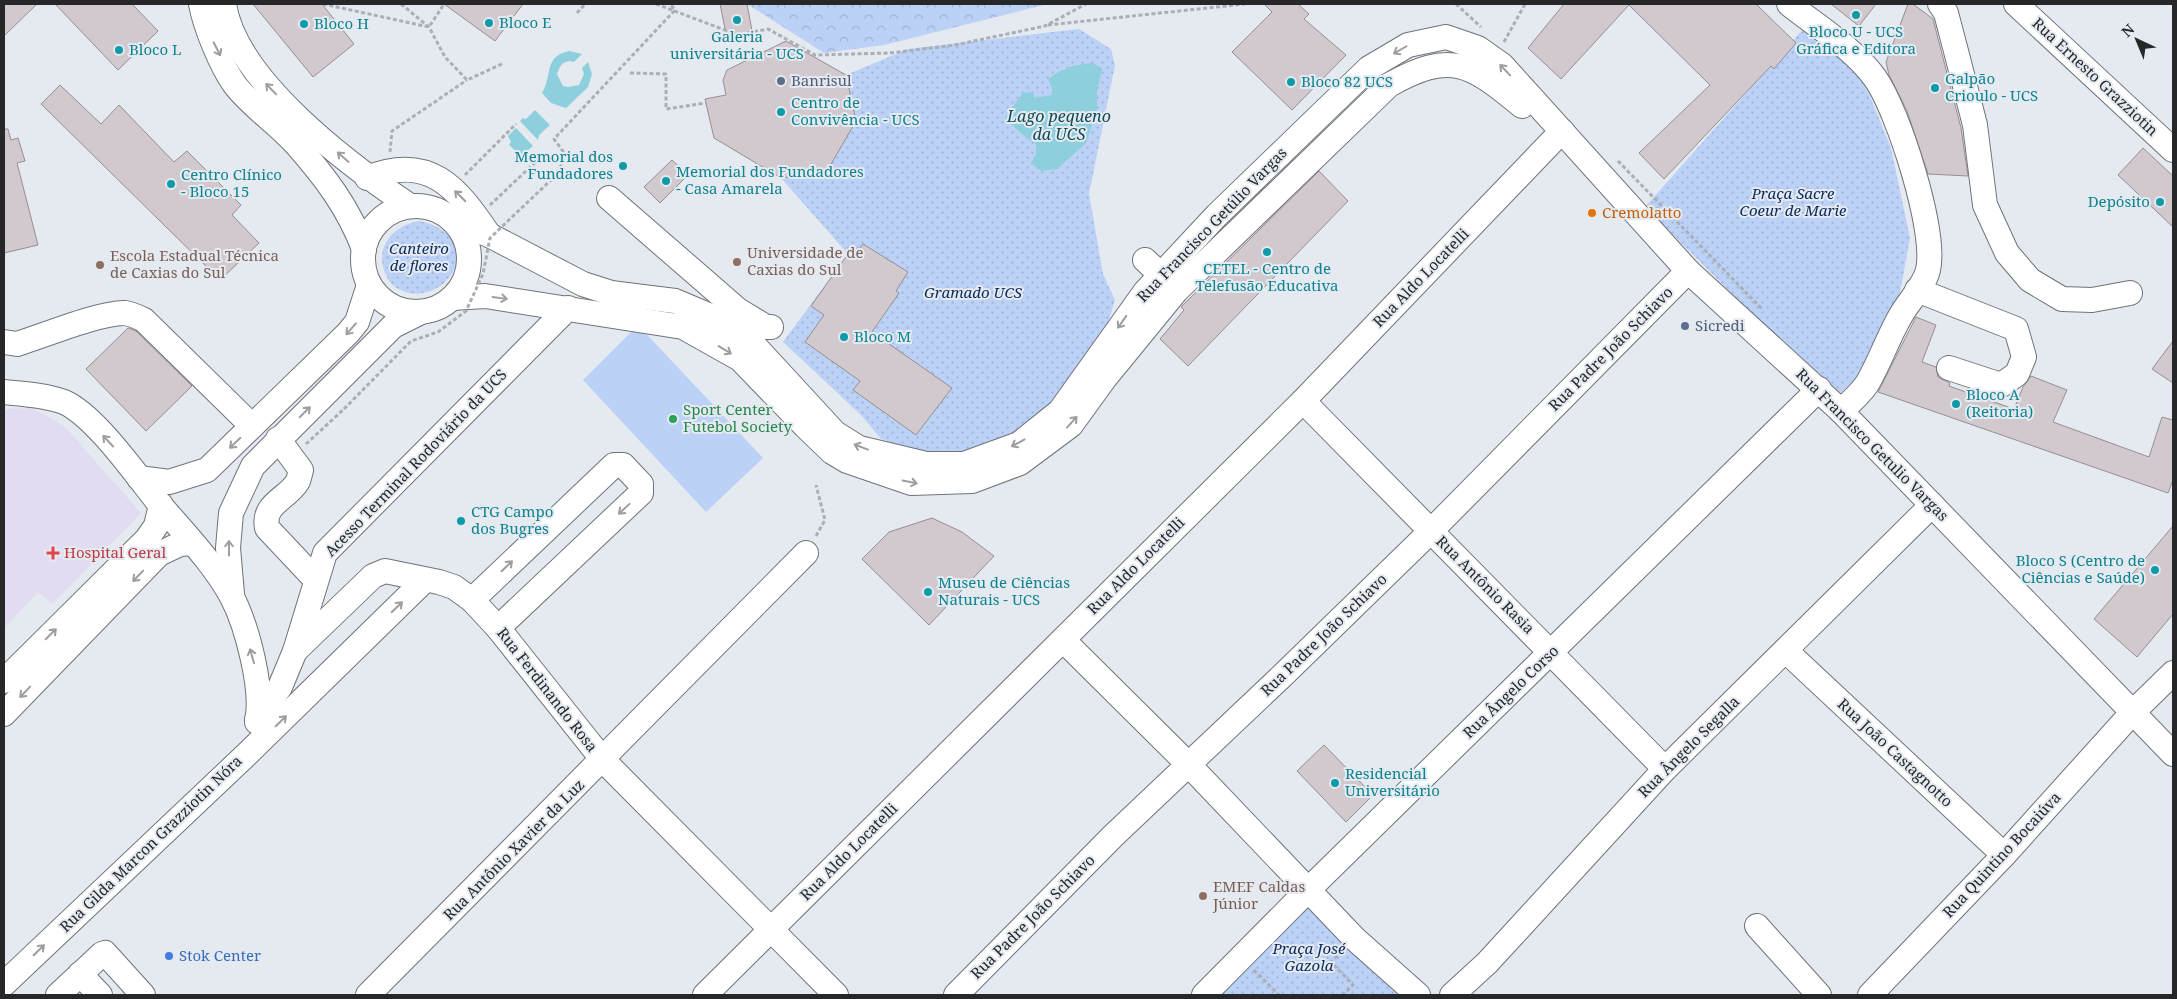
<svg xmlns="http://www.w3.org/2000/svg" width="2177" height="999" font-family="'Noto Serif',serif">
	<defs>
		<pattern id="forest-crowns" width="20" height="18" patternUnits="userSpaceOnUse" patternTransform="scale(1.25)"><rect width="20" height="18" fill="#bbd1f6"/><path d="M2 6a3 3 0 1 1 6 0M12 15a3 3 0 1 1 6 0" fill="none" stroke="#a1b3d3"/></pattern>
		<pattern id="park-dots" width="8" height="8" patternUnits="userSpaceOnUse" patternTransform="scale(1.25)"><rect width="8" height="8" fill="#bbd1f6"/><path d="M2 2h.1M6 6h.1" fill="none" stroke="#a1b3d3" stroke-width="1.8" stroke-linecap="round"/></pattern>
	</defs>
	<rect width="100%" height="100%" fill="#e5eaf1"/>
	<path fill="#e1dcf2" d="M31,408L49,417L67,429L141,513L52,604L38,592L4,628V409Z"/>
	<path fill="url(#forest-crowns)" d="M747,4H1048L884,45L824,53Z"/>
	<g fill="url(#park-dots)">
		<path d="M1804,28L1860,72L1891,148L1910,238L1900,293L1862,373L1836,397L1645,207Z"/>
		<path d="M1079,29L1111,49L1115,65L1089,194L1103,274L1115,300L1105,333L1065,391L1027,427L987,449L953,455L920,452L881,439L861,415L783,342L848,254L781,178L827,171L856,121L846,75L908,49Z"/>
		<path d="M420,221C451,228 472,253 446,281C429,299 395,299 385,273C374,246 395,224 420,221Z"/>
		<path d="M1309,905L1399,995H1220Z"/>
	</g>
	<path fill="#bbd1f6" d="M638,325L763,458L706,512L583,380Z"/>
	<g fill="#8dcfdc">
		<path d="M569,51L582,54L574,62C564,59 560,65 557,74L563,86L568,87L579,85L584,74L582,68L588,62L592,74L588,87L566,108L551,103L542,93C553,75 543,57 569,51Z"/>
		<path d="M1092,63L1102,68L1097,92V109L1086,143L1057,169L1041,171L1031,163L1036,154V144C1024,136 1015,129 1005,117L1023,93L1032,92L1035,98L1052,95V88L1048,79C1062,68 1074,65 1092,63Z"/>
		<path d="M535,110L550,125L539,135L538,140L520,121L523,118L526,119Z"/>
		<path d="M516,128L533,146L521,156L509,145L511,142L508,136Z"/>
	</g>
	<g fill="#d1c9ce" stroke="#968e93">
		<path d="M4,4H37L4,36Z"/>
		<path d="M55,4H132L158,31L118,70Z"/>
		<path d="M253,4H322L354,44L313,77Z"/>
		<path d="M444,4H523L495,41Z"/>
		<path d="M720,4H747L753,36L728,43Z"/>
		<path d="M1264,4H1298L1309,14L1304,19L1346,55L1292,110L1232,52L1272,12Z"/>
		<path d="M1564,4H1756L1796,43L1774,69L1771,66L1664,179L1639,153L1710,85L1629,5L1561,79L1528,48Z"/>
		<path d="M1831,4H1876L1859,26Z"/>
		<path d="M1908,4H1913L1933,19L1961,128L1968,176L1928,174L1907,111L1889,75L1886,62Z"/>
		<path d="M786,41L846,75L856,121L827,171L781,178L714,138L705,99L726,95L723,80L727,70Z"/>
		<path d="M60,85L101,124L119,105L174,162L187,151L241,205L232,215L259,243L220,280L41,104Z"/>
		<path d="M4,129H8L11,140L18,138L25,161L17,163L38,245L4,253Z"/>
		<path d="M2143,148L2173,176V227L2118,175Z"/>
		<path d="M672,160L688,175L660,203L644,187Z"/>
		<path d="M1319,171L1348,201L1188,366L1160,339L1184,310L1181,307Z"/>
		<path d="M863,244L908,272L896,291L899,293L872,332L952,388L916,435L853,390L860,381L805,342L824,315L811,306L848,254L853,257Z"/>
		<path d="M1916,317L1936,325L1922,362L1936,367L1938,377L1950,383L1949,386L2014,409L2023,387L2031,376L2067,390L2053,422L2149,457L2162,417L2173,420V480L2168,493L1878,392Z"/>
		<path d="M128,328L136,331L192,386L146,431L86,369Z"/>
		<path d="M2173,341V383L2152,369Z"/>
		<path d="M932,518L962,532L994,556L929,625L862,559L889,532Z"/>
		<path d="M2173,526V614L2137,657L2094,619Z"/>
		<path d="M1324,745L1373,795L1346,822L1297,771Z"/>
	</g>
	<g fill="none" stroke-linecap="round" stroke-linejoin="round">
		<defs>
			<g id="minor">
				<path d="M201,4C205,26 221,66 235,85C252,107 277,123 296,144C325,177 348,207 364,249"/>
				<path d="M224,4C235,80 349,165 410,206"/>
				<path d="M1789,4C1818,27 1853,48 1875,78C1898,110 1937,232 1928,270C1924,286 1909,301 1901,315C1888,337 1880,362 1867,384C1860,394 1850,403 1841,411"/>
				<path d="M1940,4L1946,13L1957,55L1975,125L1985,205L2007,253L2030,280L2062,299L2092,300L2130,293"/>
				<path d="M2016,4L2173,150"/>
				<path d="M367,178C429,153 457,187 489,235"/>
				<path d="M609,198L738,310L766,327H771"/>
				<circle cx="416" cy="259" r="53"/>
				<path d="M453,221L489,235L583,284L611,293L675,301L713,317L753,344L835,433L859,448L926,464H964L1019,444L1060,411L1145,292L1217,215L1369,68L1408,45L1446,37L1478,48L1502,65L1688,271L1841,411L2173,754"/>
				<path d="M1145,260L1174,287"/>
				<path d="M1917,290L2016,329L2024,357L2017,374L2001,385L1949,368"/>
				<path d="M452,298L485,296L683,327L740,359L805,426L832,452L847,461L911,483L972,481L1020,463L1071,425L1105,378L1177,290L1389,85C1451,50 1470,63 1522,106"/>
				<path d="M4,342L17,344C43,336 101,312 125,313C132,314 138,317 144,320L252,426"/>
				<path d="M4,392C23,394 45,395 64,402C96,416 139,479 162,507C186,535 214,564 232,597C247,626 264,690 257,722"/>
				<path d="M1303,401L1665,769"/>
				<path d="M278,439L301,470C300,474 299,478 298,481C288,499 262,503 267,528L316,580"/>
				<path d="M139,478L169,482L207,470L348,333L357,322L369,285"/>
				<path d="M232,594L228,548L231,513L253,466L393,326L421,312"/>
				<path d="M472,600L614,465H623L641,484V493L498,628"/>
				<path d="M1063,640L1189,765L1355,939L1418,995"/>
				<path d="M295,651L373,576L385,571L439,582L454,587L472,600L498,628L603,760L836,995"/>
				<path d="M1786,651L2004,855"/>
				<path d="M4,681L147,539L156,526L161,505"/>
				<path d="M4,714L159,554L180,544L192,543"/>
				<path d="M257,719L280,687L295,651L325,553L568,308"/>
				<path d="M1757,926L1819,995"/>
				<path d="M80,974L100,995"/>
				<path d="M4,984L246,755L425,580"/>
				<path d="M58,995L102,954L105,953L143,995"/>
				<path d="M368,995L806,553"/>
				<path d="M705,995L1303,401L1562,131"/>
				<path d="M956,995L1113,836L1283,675L1431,531L1688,271"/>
				<path d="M1204,995L1307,891L1819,389"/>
				<path d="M1452,995L1487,963L1665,769L1932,505"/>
				<path d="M1870,995L2004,855L2132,713L2173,673"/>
			</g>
		</defs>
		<use href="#minor" stroke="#6f7379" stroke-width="26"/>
		<g stroke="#abafb5" stroke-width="3" stroke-dasharray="4 2.5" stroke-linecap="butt">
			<path d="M323,4L429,27L444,4"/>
			<path d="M401,4L429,27L445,57L467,80L504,63"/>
			<path d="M656,4L738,35L768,29L815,55L890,53L955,45L1045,26L1086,4"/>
			<path d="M1456,4L1481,27"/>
			<path d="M577,13L585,4"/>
			<path d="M1048,25L1245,4"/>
			<path d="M1504,42L1525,4"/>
			<path d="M630,73L666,74V109L706,103"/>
			<path d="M390,152L392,131L467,80"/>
			<path d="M1618,161L1763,310"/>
			<path d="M465,175L516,124"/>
			<path d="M552,179L567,157L554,139L675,10L670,4"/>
			<path d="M490,205L544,154"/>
			<path d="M306,444L344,409"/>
			<path d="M816,536L825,520L816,485"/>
			<path d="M1342,951L1331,962L1353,985L1343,995"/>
			<path d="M1254,970L1279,995"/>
		</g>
		<use href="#minor" stroke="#fff" stroke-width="24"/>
		<path stroke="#abafb5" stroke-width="3" stroke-dasharray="4 2.5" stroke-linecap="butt" d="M344,409L411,341L438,332L466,311L483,274L490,238L552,179"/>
	</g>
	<defs><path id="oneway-shaft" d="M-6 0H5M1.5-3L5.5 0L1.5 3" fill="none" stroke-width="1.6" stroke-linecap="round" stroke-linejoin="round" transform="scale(1.25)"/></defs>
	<g stroke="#9d9e9f">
		<use href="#oneway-shaft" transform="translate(217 49) rotate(63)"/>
		<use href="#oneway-shaft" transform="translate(1400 50) rotate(150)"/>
		<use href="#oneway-shaft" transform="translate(1505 70) rotate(-134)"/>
		<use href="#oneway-shaft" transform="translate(271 89) rotate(-134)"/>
		<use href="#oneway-shaft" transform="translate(343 157) rotate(-139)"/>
		<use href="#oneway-shaft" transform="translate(460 196) rotate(-135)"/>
		<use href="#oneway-shaft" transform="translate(500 298) rotate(8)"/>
		<use href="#oneway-shaft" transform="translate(1122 322) rotate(125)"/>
		<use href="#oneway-shaft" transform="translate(351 329) rotate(131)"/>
		<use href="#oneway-shaft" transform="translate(725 350) rotate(31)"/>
		<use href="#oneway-shaft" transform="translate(305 412) rotate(-45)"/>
		<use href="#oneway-shaft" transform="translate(1072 422) rotate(-48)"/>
		<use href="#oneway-shaft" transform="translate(108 441) rotate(-133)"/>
		<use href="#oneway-shaft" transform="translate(235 443) rotate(136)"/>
		<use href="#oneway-shaft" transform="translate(1018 443) rotate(152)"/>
		<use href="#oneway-shaft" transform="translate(861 447) rotate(-159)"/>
		<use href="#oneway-shaft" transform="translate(910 482) rotate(12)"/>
		<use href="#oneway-shaft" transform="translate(624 509) rotate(137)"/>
		<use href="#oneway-shaft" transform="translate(229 548) rotate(-90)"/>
		<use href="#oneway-shaft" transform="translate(507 566) rotate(-44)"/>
		<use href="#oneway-shaft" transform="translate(138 576) rotate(134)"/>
		<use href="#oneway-shaft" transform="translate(397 607) rotate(-44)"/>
		<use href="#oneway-shaft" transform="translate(51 634) rotate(-45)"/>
		<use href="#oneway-shaft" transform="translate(252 656) rotate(-106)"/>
		<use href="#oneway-shaft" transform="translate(25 692) rotate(134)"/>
		<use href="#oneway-shaft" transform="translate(281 721) rotate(-44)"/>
		<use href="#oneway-shaft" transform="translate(39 950) rotate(-44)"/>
	</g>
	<g fill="#0f9aa8" stroke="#e5eaf1" stroke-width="2">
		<circle cx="1856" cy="15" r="5"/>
		<circle cx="737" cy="20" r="5"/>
		<circle cx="489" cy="23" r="5"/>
		<circle cx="304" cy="24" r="5"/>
		<circle cx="119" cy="50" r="5"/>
		<circle cx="1291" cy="82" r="5"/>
		<circle cx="1935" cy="88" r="5"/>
		<circle cx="781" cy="112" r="5"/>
		<circle cx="623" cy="166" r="5"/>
		<circle cx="666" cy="181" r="5"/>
		<circle cx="171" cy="184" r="5"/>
		<circle cx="2160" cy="202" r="5"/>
		<circle cx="1267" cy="252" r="5"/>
		<circle cx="844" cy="337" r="5"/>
		<circle cx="1956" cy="404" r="5"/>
		<circle cx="461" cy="521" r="5"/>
		<circle cx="2155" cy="570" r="5"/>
		<circle cx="928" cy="592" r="5"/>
		<circle cx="1335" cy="783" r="5"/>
	</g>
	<g fill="#5c6f8a" stroke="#e5eaf1" stroke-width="2">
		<circle cx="781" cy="81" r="5"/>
		<circle cx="1685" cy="326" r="5"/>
	</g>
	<circle fill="#e8710a" stroke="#e5eaf1" stroke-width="2" cx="1592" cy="213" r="5"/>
	<g fill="#8d6e63" stroke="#e5eaf1" stroke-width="2">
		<circle cx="737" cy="262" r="5"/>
		<circle cx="100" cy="265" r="5"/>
		<circle cx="1203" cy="896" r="5"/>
	</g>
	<circle fill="#2e9e5b" stroke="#e5eaf1" stroke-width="2" cx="673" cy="419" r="5"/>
	<path fill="#e0444e" stroke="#e5eaf1" stroke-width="2" d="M50.5 545.5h5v5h5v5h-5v5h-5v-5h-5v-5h5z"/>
	<circle fill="#3f7fe0" stroke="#e5eaf1" stroke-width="2" cx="169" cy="956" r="5"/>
	<g text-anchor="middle" stroke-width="4" stroke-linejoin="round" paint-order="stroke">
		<g font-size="15" fill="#0d838f" stroke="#e5eaf1" text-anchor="start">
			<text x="499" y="28">Bloco E</text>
			<text x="314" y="29">Bloco H</text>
			<text x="1856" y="37" text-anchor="middle">Bloco U - UCS<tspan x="1856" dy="17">Gráfica e Editora</tspan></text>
			<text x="737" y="42" text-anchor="middle">Galeria<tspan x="737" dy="17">universitária - UCS</tspan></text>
			<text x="129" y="55">Bloco L</text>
			<text x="1945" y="84">Galpão<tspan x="1945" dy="17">Crioulo - UCS</tspan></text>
			<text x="1301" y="87">Bloco 82 UCS</text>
			<text x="791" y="108">Centro de<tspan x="791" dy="17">Convivência - UCS</tspan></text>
			<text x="613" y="162" text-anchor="end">Memorial dos<tspan x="613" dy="17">Fundadores</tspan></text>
			<text x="676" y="177">Memorial dos Fundadores<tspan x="676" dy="17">- Casa Amarela</tspan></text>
			<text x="181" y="180">Centro Clínico<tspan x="181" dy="17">- Bloco 15</tspan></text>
			<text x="2150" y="207" text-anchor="end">Depósito</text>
			<text x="1267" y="274" text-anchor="middle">CETEL - Centro de<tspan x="1267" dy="17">Telefusão Educativa</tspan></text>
			<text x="854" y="342">Bloco M</text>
			<text x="1966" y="400">Bloco A<tspan x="1966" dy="17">(Reitoria)</tspan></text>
			<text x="471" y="517">CTG Campo<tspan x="471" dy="17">dos Bugres</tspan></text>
			<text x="2145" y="566" text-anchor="end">Bloco S (Centro de<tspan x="2145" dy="17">Ciências e Saúde)</tspan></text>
			<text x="938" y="588">Museu de Ciências<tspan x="938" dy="17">Naturais - UCS</tspan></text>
			<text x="1345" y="779">Residencial<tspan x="1345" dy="17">Universitário</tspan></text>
		</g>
		<g font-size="15" fill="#252729" stroke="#e5eaf1">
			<text transform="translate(2095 77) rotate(43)" y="5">Rua Ernesto Grazziotin</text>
			<text transform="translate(1212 225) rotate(-46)" y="5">Rua Francisco Getúlio Vargas</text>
			<text transform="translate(1421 278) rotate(-46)" y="5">Rua Aldo Locatelli</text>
			<text transform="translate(1611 349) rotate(-45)" y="5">Rua Padre João Schiavo</text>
			<text transform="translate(1872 445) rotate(45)" y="5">Rua Francisco Getulio Vargas</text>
			<text transform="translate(416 463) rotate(-46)" y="5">Acesso Terminal Rodoviário da UCS</text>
			<text transform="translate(1136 566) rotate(-45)" y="5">Rua Aldo Locatelli</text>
			<text transform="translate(1485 585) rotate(45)" y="5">Rua Antônio Rasia</text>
			<text transform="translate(1324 635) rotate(-44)" y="5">Rua Padre João Schiavo</text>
			<text transform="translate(547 690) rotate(52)" y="5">Rua Ferdinando Rosa</text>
			<text transform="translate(1511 692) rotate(-44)" y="5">Rua Ângelo Corso</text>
			<text transform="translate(1689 747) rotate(-45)" y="5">Rua Ângelo Segalla</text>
			<text transform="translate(1895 753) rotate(43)" y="5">Rua João Castagnotto</text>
			<text transform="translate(151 844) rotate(-44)" y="5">Rua Gilda Marcon Grazziotin Nóra</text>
			<text transform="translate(514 850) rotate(-45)" y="5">Rua Antônio Xavier da Luz</text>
			<text transform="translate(849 852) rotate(-45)" y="5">Rua Aldo Locatelli</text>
			<text transform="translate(2002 855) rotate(-47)" y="5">Rua Quintino Bocaiúva</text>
			<text transform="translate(1033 917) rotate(-45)" y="5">Rua Padre João Schiavo</text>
		</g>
		<g font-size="15" fill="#4e5e75" stroke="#e5eaf1" text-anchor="start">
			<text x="791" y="86">Banrisul</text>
			<text x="1695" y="331">Sicredi</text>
		</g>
		<g font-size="15" font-style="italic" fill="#09295c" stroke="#e5eaf1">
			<text x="1793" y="199">Praça Sacre<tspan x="1793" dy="17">Coeur de Marie</tspan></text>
			<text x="419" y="254">Canteiro<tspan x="419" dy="17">de flores</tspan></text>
			<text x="973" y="298">Gramado UCS</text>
			<text x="1309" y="954">Praça José<tspan x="1309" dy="17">Gazola</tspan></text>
		</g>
		<g font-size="15" fill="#c56008" stroke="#e5eaf1" text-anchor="start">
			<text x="1602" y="218">Cremolatto</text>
		</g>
		<g font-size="15" fill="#785e54" stroke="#e5eaf1" text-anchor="start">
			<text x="747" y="258">Universidade de<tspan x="747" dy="17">Caxias do Sul</tspan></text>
			<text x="110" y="261">Escola Estadual Técnica<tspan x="110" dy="17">de Caxias do Sul</tspan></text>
			<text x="1213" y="892">EMEF Caldas<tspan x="1213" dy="17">Júnior</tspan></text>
		</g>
		<g font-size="15" fill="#27864d" stroke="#e5eaf1" text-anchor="start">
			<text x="683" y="415">Sport Center<tspan x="683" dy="17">Futebol Society</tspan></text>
		</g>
		<g font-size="15" fill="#be3a42" stroke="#e5eaf1" text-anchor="start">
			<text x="64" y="558">Hospital Geral</text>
		</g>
		<g font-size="15" fill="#366cbe" stroke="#e5eaf1" text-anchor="start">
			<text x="179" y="961">Stok Center</text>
		</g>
		<g font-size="16" font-style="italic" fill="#0f4a54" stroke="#e5eaf1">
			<text x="1059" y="122">Lago pequeno<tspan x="1059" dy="18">da UCS</tspan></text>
		</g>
	</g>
	<rect width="2177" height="999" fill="none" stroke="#252729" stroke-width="10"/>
	<g transform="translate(2137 40) rotate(316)" stroke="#e5eaf1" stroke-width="4" paint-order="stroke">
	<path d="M0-4L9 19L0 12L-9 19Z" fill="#252729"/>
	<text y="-8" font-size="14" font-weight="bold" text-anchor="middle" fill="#252729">N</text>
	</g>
</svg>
